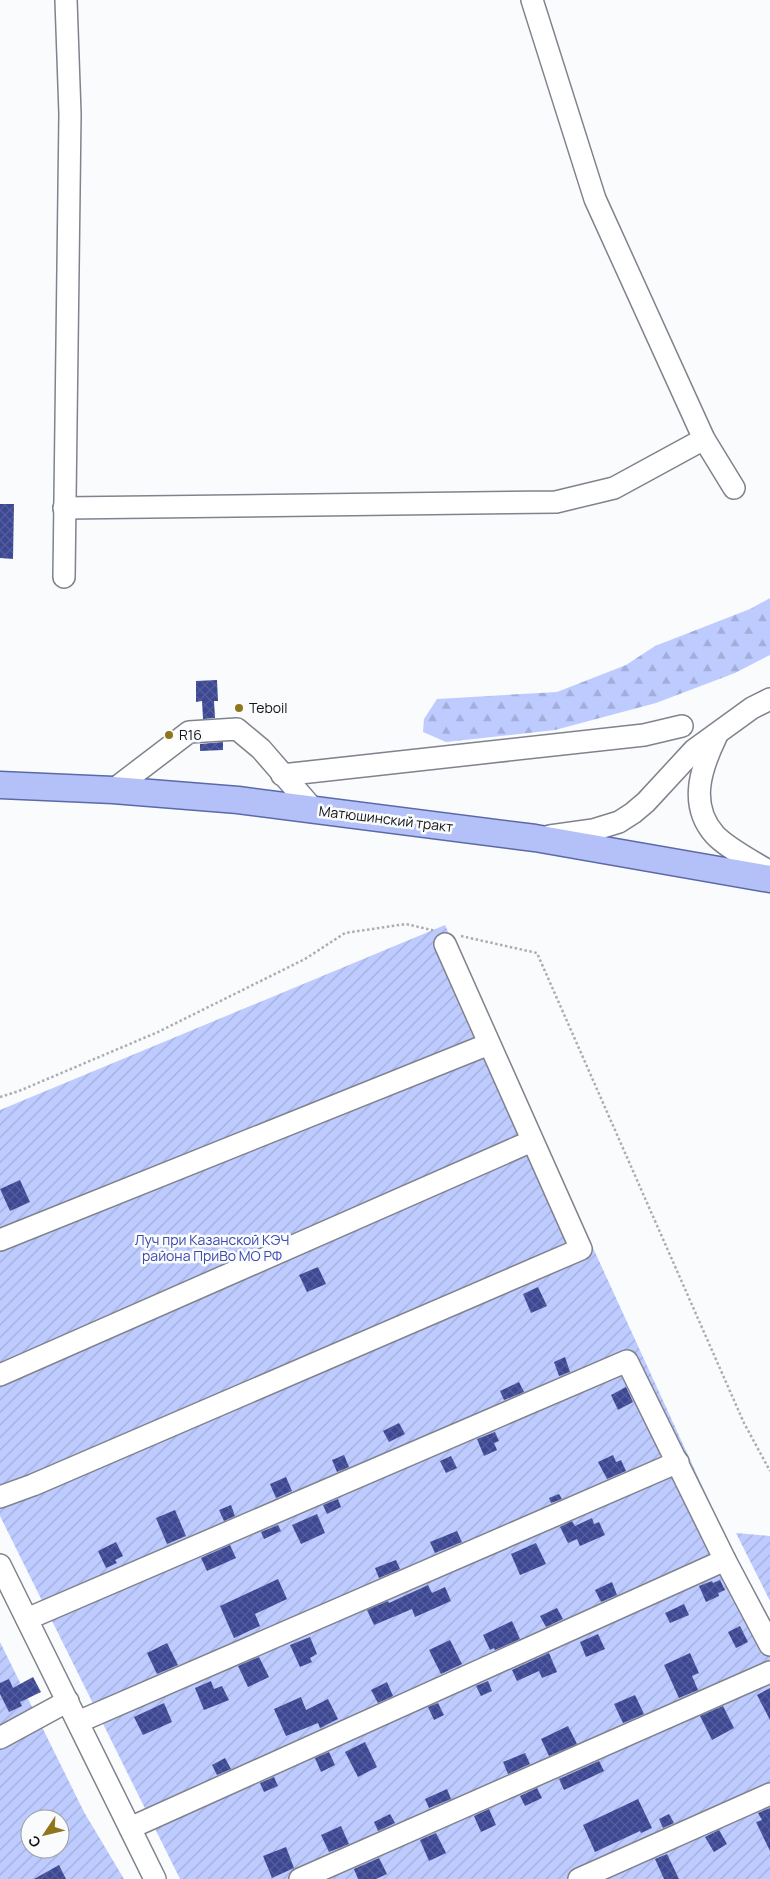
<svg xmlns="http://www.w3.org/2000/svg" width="770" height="1879" font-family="Manrope,sans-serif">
	<defs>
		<pattern id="forest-firs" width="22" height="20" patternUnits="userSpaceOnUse" patternTransform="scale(1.25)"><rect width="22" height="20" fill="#becbff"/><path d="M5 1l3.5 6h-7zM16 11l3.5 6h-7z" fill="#a2adda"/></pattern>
		<pattern id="garden-furrows" width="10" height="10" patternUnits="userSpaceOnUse" patternTransform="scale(1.25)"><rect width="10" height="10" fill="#becbff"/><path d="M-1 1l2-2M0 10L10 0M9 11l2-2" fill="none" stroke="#a2adda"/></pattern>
		<pattern id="building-cross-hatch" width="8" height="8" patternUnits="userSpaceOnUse" patternTransform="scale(1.25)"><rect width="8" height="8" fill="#3c4893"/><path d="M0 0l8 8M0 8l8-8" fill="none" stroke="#555e9b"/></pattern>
	</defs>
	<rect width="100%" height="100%" fill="#fafbfd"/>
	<path fill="url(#forest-firs)" d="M770,598V655L735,673L656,703L555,730L446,742L423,732L424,719L437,699L557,692L626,665L655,646L750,609Z"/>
	<g fill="url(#garden-furrows)" fill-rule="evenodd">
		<path d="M445,925L715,1514L770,1623V1879H180L0,1516V1110Z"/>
		<path d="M736,1533L770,1536V1601Z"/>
		<path d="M0,1642L84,1812L124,1879H0ZM30,1819H60V1849H30Z"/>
	</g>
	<g fill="url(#building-cross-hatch)">
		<path d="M0,504H14L13,559L0,558Z"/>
		<path d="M217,680L218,701H214L215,718L203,719L202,701L196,702V681Z"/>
		<path d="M223,742V750L200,751V744Z"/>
		<path d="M20,1180L30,1202L10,1211L0,1189Z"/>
		<path d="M318,1267L326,1284L307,1292L299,1275Z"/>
		<path d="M538,1287L547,1306L531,1313L523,1294Z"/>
		<path d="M565,1357L570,1372L559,1376L554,1362Z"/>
		<path d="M519,1382L524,1392L504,1400L500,1391Z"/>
		<path d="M626,1387L633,1402L618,1410L611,1395Z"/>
		<path d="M399,1423L405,1434L389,1442L383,1431Z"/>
		<path d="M495,1432L499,1441L494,1443L497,1450L484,1456L477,1439Z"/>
		<path d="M344,1455L349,1467L337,1472L332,1460Z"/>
		<path d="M613,1455L616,1462L621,1460L626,1471L607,1479L598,1462Z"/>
		<path d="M451,1456L457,1468L446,1473L440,1461Z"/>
		<path d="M286,1477L292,1491L276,1498L270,1484Z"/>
		<path d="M559,1494L562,1499L551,1503L549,1498Z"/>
		<path d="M338,1499L341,1507L327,1514L323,1505Z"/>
		<path d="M231,1505L235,1516L224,1521L219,1510Z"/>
		<path d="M175,1510L186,1536L167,1544L156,1518Z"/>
		<path d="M317,1514L325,1533L301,1544L292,1525Z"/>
		<path d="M592,1518L594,1524L599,1522L605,1535L580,1546L577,1539L568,1543L560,1527L572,1521L575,1526Z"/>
		<path d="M278,1525L281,1531L264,1539L261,1532Z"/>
		<path d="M457,1531L462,1542L435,1553L430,1542Z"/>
		<path d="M116,1542L123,1556L115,1560L117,1563L106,1568L98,1551Z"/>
		<path d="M536,1543L546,1564L520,1575L511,1554Z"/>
		<path d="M230,1545L236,1558L207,1571L201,1558Z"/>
		<path d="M396,1560L400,1569L379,1578L375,1568Z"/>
		<path d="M278,1579L287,1599L255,1614L260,1626L234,1638L220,1606Z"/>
		<path d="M720,1580L725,1590L718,1593L719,1596L706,1602L699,1586L712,1581L713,1583Z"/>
		<path d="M612,1582L617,1595L601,1602L595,1590Z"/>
		<path d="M428,1585L432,1593L445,1587L451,1601L415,1617L412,1609L374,1625L367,1610L388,1601L389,1603Z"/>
		<path d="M684,1604L689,1615L670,1623L665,1613Z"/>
		<path d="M557,1608L563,1619L546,1627L540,1616Z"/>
		<path d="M512,1621L520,1639L495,1650L494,1648L490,1650L483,1635Z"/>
		<path d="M740,1626L748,1642L736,1648L728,1632Z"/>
		<path d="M598,1634L605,1649L586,1657L580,1642Z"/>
		<path d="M310,1637L317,1654L310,1658L312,1662L300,1667L290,1645Z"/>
		<path d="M450,1640L462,1664L441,1674L429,1650Z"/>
		<path d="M167,1643L178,1665L157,1674L147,1653Z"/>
		<path d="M549,1653L557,1672L542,1678L539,1671L517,1681L512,1670Z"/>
		<path d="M690,1653L699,1673L692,1676L698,1690L679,1698L664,1665Z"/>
		<path d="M259,1657L269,1677L248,1687L238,1666Z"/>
		<path d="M33,1677L41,1692L20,1702L22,1706L9,1712L0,1694V1683L9,1679L13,1688Z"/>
		<path d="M211,1681L214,1689L222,1686L229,1700L204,1710L195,1688Z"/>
		<path d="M488,1681L492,1691L481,1696L476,1686Z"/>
		<path d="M387,1682L393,1696L378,1703L371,1690Z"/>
		<path d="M770,1688V1720L757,1695Z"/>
		<path d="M635,1695L644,1714L623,1723L614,1704Z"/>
		<path d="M301,1697L306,1710L328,1699L338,1719L320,1728L318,1723L286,1736L274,1709Z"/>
		<path d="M164,1703L172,1722L143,1735L134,1717Z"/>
		<path d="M438,1703L444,1715L434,1720L428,1707Z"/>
		<path d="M723,1706L734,1728L712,1740L700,1716Z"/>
		<path d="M568,1726L577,1744L549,1756L541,1739Z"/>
		<path d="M365,1742L377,1767L358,1777L345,1752Z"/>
		<path d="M329,1752L335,1765L321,1772L315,1758Z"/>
		<path d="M525,1753L530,1764L508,1774L503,1762Z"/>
		<path d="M225,1758L231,1769L217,1775L212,1765Z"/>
		<path d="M599,1761L604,1771L564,1790L559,1779Z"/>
		<path d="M274,1777L278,1786L264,1792L260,1783Z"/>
		<path d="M537,1788L542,1798L525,1806L520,1796Z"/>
		<path d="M447,1789L451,1799L429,1808L425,1799Z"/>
		<path d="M638,1799L652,1828L641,1833L640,1831L595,1852L583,1825Z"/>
		<path d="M770,1808V1851L756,1822L762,1820L758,1813Z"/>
		<path d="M489,1809L496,1825L481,1832L474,1816Z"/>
		<path d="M390,1814L395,1823L378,1831L374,1822Z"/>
		<path d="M669,1814L674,1823L663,1828L659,1819Z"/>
		<path d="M341,1826L349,1844L329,1852L321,1835Z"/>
		<path d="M719,1830L727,1844L714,1852L705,1837Z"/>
		<path d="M436,1833L446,1853L429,1861L420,1840Z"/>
		<path d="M286,1847L294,1868L272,1878L263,1856Z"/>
		<path d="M667,1854L679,1879H664L655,1859Z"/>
		<path d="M379,1858L387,1874L376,1879H358L354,1869Z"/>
		<path d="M59,1865L66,1879H34Z"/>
	</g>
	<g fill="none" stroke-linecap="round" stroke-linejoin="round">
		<defs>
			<g id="minor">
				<path d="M532,0L595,199L704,439L734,488"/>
				<path d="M64,508L556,502L614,488L704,439"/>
				<path d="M64,577L70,114L66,0"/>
				<path d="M716,737C701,768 688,805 715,835C727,848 754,862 770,872"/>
				<path d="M282,775L644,735L682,726"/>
				<path d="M113,790L189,732L237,729L261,749L313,809"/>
				<path d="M550,836L593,830L619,822L633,813L646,802L694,750L752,708L770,699"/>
				<path d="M0,1240L489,1044"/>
				<path d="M0,1375L532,1141"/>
				<path d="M0,1497L33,1485L581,1249L445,944"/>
				<path d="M0,1565L155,1879"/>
				<path d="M27,1619L627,1361L725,1560L770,1645"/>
				<path d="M78,1722L678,1462"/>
				<path d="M0,1738L68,1701"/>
				<path d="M130,1828L725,1560"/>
				<path d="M300,1879L770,1672"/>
				<path d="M579,1879L770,1794"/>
			</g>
			<path id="major" d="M0,785L113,790L238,800L535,838L770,879"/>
		</defs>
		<use href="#minor" stroke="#80838d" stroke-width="24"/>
		<use href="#major" stroke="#5b69a7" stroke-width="29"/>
		<g stroke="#acadb0" stroke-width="2.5" stroke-dasharray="2.5 2.5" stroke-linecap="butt">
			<path d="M461,936L537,953L744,1423L770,1471"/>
			<path d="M0,1097L19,1091L158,1032L305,959L345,933L406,924L436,931"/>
		</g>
		<use href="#minor" stroke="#fff" stroke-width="21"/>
		<use href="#major" stroke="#b4c1f9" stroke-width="26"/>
	</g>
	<g fill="#8f761b" stroke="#fafbfd" stroke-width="2">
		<circle cx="239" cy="708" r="5"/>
		<circle cx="169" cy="735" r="5"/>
	</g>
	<g text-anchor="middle" stroke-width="5" stroke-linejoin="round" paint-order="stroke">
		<g font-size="14" fill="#121317" stroke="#fafbfd" text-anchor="start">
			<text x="249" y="713">Teboil</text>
			<text x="179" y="740">R16</text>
		</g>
		<g font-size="14" fill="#121317" stroke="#fafbfd">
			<text transform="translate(386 819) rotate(7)" y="5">Матюшинский тракт</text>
		</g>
		<g font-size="14" fill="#3d4aaa" stroke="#fafbfd">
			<text x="212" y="1245">Луч при Казанской КЭЧ<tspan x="212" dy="16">района ПриВо МО РФ</tspan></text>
		</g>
	</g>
	<g transform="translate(45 1834) rotate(235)"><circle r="24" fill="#fafbfd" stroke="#9d9ea1"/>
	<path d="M0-4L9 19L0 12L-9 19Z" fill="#8f761b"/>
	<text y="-8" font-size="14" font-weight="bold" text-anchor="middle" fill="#121317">С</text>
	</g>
</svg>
